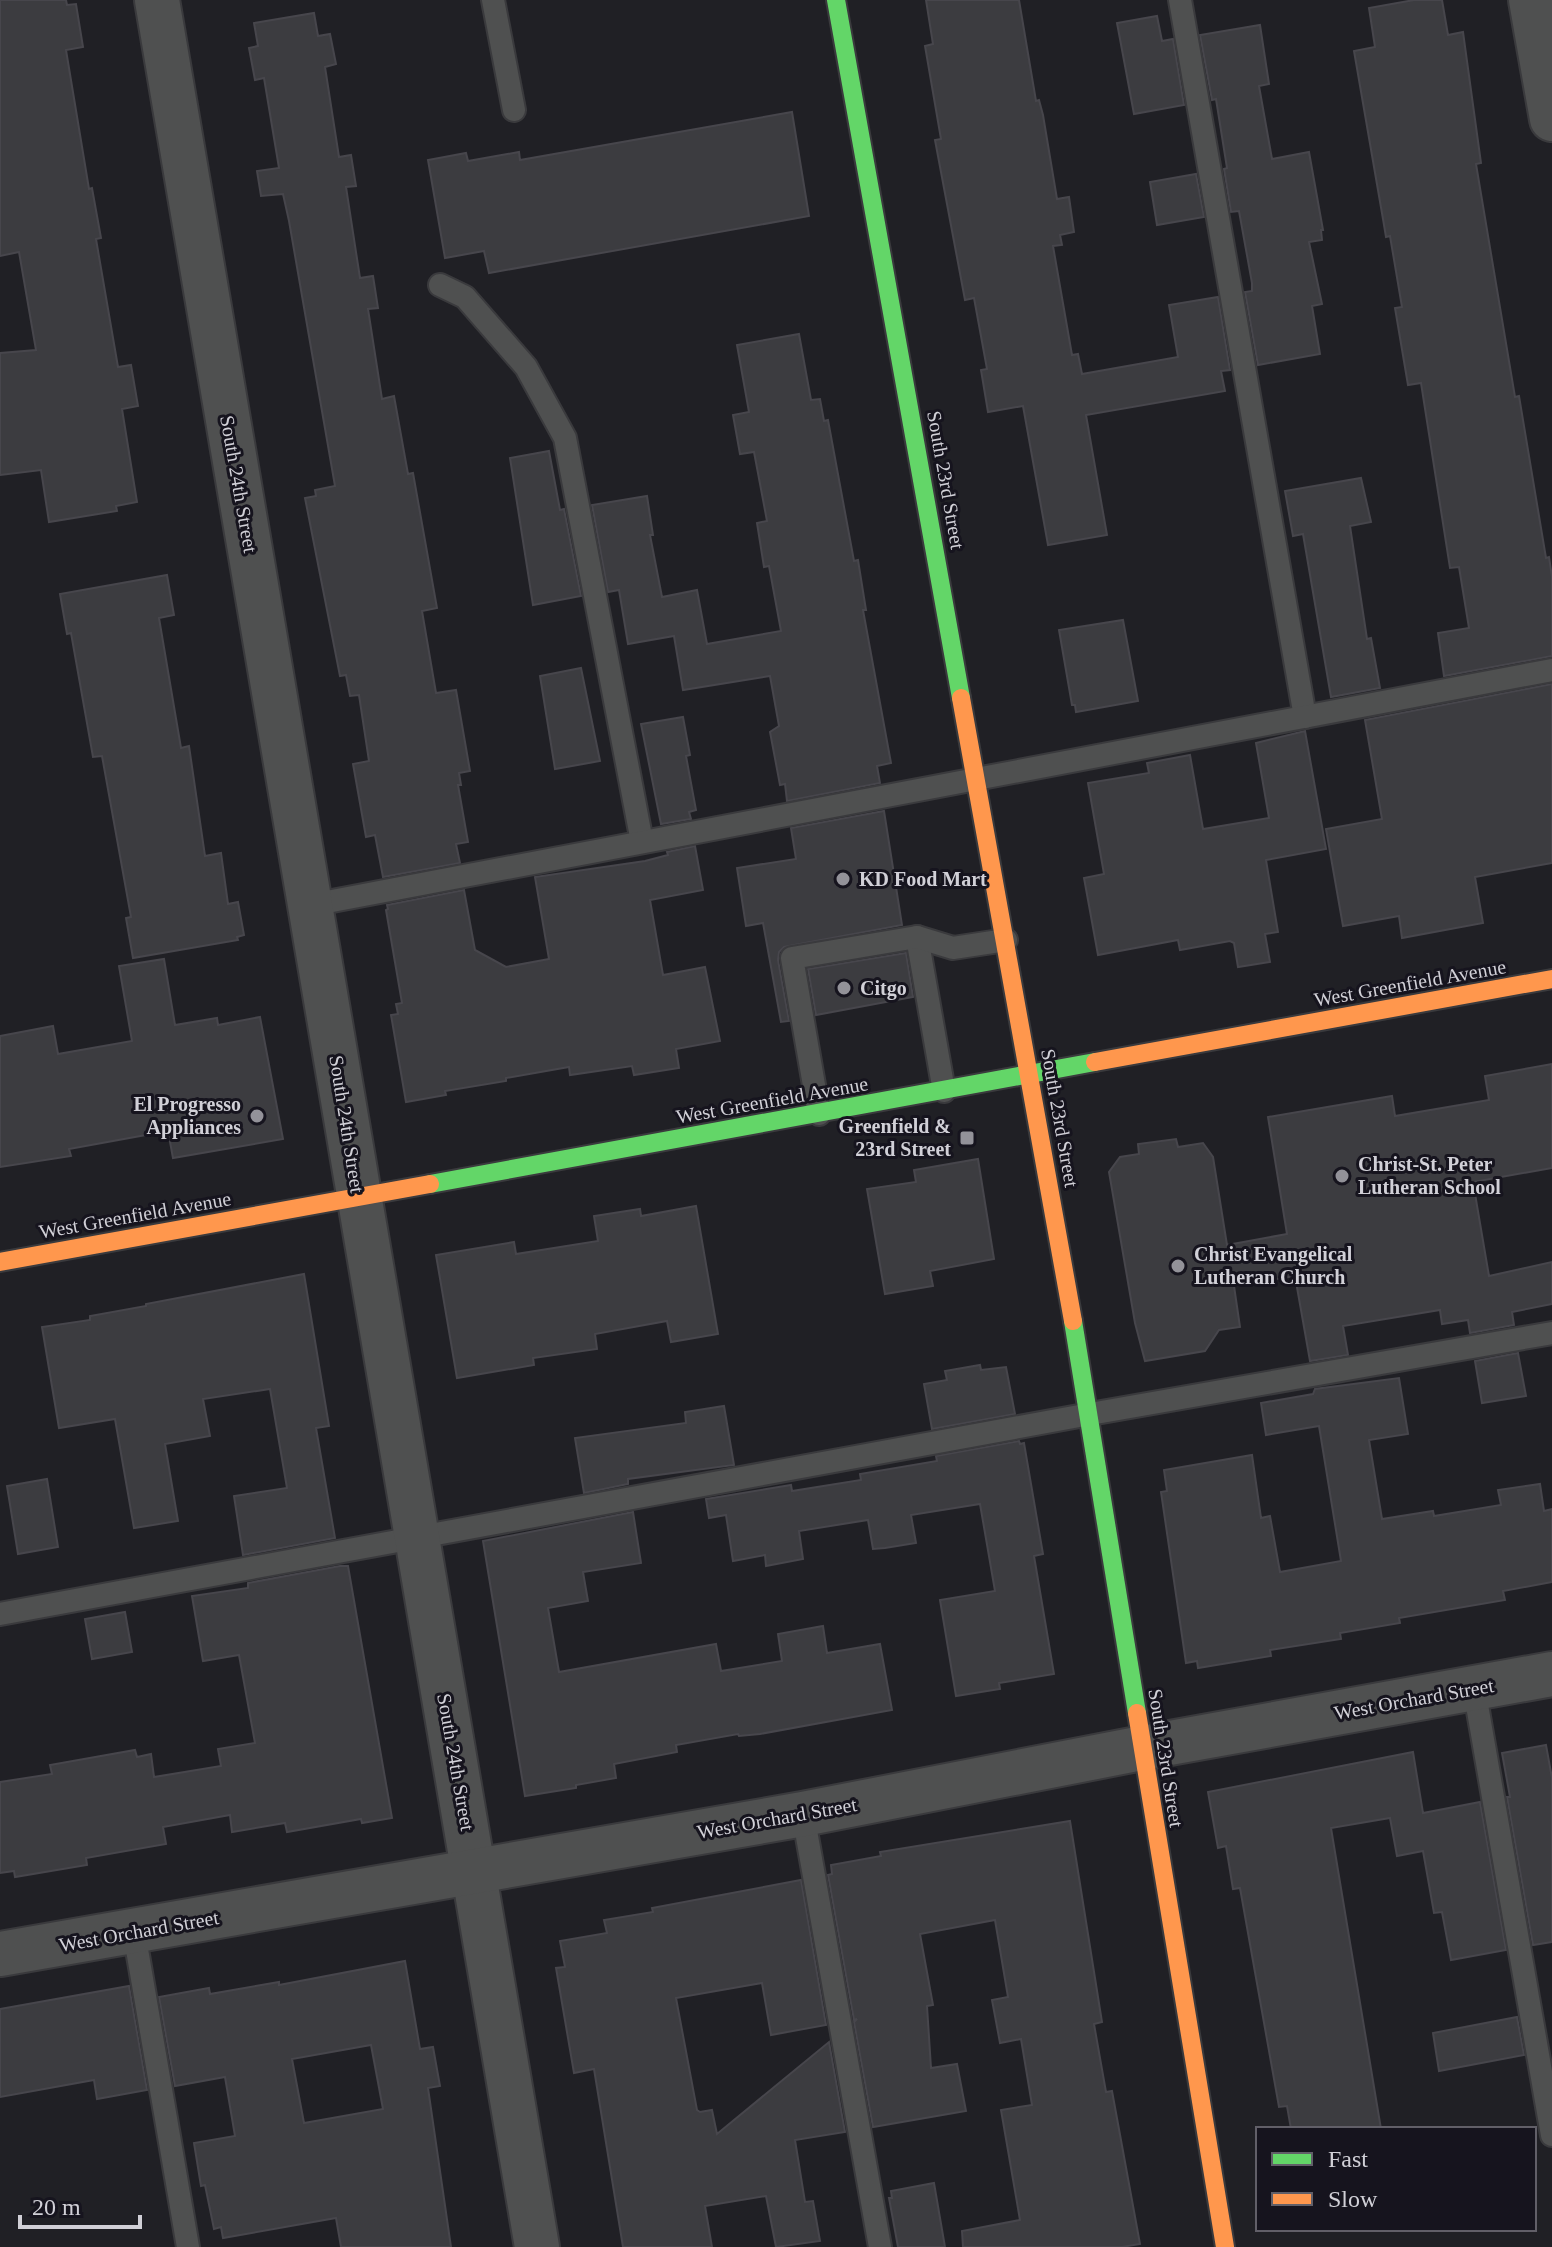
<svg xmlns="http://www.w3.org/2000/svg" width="1552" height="2247" font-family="Georgia,serif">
	<rect width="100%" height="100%" fill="#202025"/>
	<g fill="#3c3c40" stroke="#47464c" stroke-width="2" fill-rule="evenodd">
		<path d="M0,0H66L67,5L76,4L83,47L66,50L89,189L92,188L101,238L96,239L118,367L131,365L138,406L122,409L137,502L116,506L117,511L49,522L41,470L0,475V353L36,350L19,252L0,256Z"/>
		<path d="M926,0H1019L1036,101L1039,100L1043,115L1057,199L1069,197L1074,232L1060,235L1062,245L1053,246L1072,355L1078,354L1082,374L1178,357L1169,305L1218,297L1230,370L1221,371L1225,391L1086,415L1107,535L1048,545L1023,406L988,412L981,370L987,369L974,298L965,300L935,140L941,139L925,46L933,44Z"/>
		<path d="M1414,0H1442L1448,35L1463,32L1481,163L1476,164L1515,397L1519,396L1546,558L1549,557L1552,577V656L1444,676L1438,633L1469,628L1459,567L1450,568L1421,383L1408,385L1395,308L1402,307L1390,236L1386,237L1383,219L1354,51L1375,47L1369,8Z"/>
		<path d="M314,13L318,36L330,34L336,64L325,67L339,157L351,155L356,186L346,187L360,278L373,276L378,308L368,309L382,399L394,396L408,474L413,473L437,608L422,611L436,693L456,690L470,771L459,773L461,785H458L468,842L456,844L460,863L383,877L375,835L366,837L353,764L369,761L359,695L350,696L346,675L340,676L305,498L316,496L315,490L335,486L289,221L283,194L261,196L257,171L279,168L264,78L255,80L249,48L258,46L254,23Z"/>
		<path d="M1157,16L1162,41L1173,39L1184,105L1134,114L1117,23Z"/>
		<path d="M1260,25L1269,84L1259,86L1272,159L1309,152L1323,230H1321L1322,240L1309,242L1322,304L1312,306L1320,354L1258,365L1245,292L1252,291V283L1239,211L1231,212L1224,169L1227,168L1216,99L1212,100L1200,35Z"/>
		<path d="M792,112L809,216L489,273L484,251L445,258L428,160L466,153L468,161L519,152L520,160Z"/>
		<path d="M1196,174L1204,217L1157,225L1150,182Z"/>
		<path d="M799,334L811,400L820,399L824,421L828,420L854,561L858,560L866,610H863L891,763L877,766L880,783L787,801L785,784L780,785L770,732L779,726L770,676L683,690L674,636L628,644L619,590L608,592L592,505L647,496L653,535H650L662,597L697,590L707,644L781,631L769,566L764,567L757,523L767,521L754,452L740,454L733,415L749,412L737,345Z"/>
		<path d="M549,451L560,510L564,509L581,596L533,605L510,458Z"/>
		<path d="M1361,478L1371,522L1350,526L1367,639L1371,638L1380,688L1331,697L1303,534L1293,536L1285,491Z"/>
		<path d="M167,575L174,615L159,618L181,748L189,746L205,856L221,853L228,904L238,902L244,935L237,937L238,940L133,958L126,918L131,917L102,756L93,757L71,633L67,634L60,594Z"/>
		<path d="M1123,620L1138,701L1076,712L1075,705H1072L1059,630Z"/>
		<path d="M581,668L600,761L555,769L540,676Z"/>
		<path d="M1552,684V863L1475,877L1483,923L1402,938L1399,916L1343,926L1326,829L1382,819L1365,720Z"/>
		<path d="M683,717L690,755L686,756L696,810L689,812L691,819L661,824L641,724Z"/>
		<path d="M1305,731L1326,849L1266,860L1278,932L1265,934L1270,962L1238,967L1234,943L1230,941L1180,950L1178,940L1098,955L1084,878L1104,874L1088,783L1149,773L1147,763L1190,755L1203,829L1269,818L1256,743Z"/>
		<path d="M884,811L902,925L784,947L779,952L778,960L789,1021L781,1022L763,923L746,926L737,868L796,859L791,828Z"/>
		<path d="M695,846L703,890L650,900L663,975L705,967L720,1041L676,1049L679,1068L634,1075L632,1066L570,1075L569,1067L506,1078V1081L445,1091L446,1095L406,1102L391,1015L398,1014L396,1004L402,1003L386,910L388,909L387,905L464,890L475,950L506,967L549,959L535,877L645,861L668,855L667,852Z"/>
		<path d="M906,953L913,997L816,1015L808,969Z"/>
		<path d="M164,959L175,1025L217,1018L218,1025L260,1017L283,1139L173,1158L168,1131L69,1149L71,1156L0,1167V1036L53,1026L58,1054L132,1041L119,966Z"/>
		<path d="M1552,1064V1168L1473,1182L1489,1276L1552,1262V1304L1512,1312L1514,1325L1470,1333L1468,1320L1442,1324L1440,1310L1343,1326L1348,1355L1310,1361L1295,1276L1234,1286L1240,1327L1219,1330L1205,1351L1145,1361L1135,1323L1109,1172L1120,1157L1139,1154L1138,1144L1176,1139L1178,1147L1203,1143L1213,1157L1227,1245L1287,1234L1268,1117L1392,1096L1395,1116L1489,1100L1485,1076Z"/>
		<path d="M978,1159L994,1259L930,1271L933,1286L885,1294L867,1189L916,1182L914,1170Z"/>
		<path d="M696,1206L718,1334L671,1342L667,1321L595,1334L597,1349L533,1358L534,1365L457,1378L436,1255L514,1242L516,1254L598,1241L594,1216L640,1209L641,1216Z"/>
		<path d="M304,1274L329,1426L316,1428L335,1538L243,1555L234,1496L287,1488L270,1389L203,1399L210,1436L165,1444L178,1521L134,1528L115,1419L59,1428L42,1327L90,1320V1316L146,1306V1304Z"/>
		<path d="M1518,1353L1526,1396L1482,1403L1475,1361Z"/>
		<path d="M980,1365L981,1370L1006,1367L1015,1414L932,1429L924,1384L947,1380L945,1371Z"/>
		<path d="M1399,1378L1408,1434L1369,1440L1382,1519L1433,1511L1434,1516L1501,1505L1498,1490L1540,1484L1544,1511L1552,1509V1582L1503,1591L1505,1600L1399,1618L1400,1623L1340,1633L1341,1639L1270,1650L1271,1656L1198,1668L1197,1661L1186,1663L1161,1492L1167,1491L1164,1470L1252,1455L1261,1518L1270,1516L1280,1572L1341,1561L1319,1426L1266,1435L1261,1403L1313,1394L1315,1389Z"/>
		<path d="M724,1406L734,1465L628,1479V1484L584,1493L575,1438L686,1423L685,1412Z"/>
		<path d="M1019,1441L1020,1444L1024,1443L1043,1554L1034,1556L1054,1674L999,1683L1000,1689L956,1696L940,1600L995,1591L980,1504L911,1515L916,1543L885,1548L873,1549L868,1520L799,1531L803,1559L766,1566L765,1555L733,1561L726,1515L709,1518L706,1499L791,1485L792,1491L861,1480L860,1474L937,1461L936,1456Z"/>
		<path d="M47,1479L58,1547L18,1554L7,1486Z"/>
		<path d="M633,1512L641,1563L583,1572L588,1601L548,1608L559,1672L716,1644L721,1671L782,1661L778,1634L823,1626L827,1653L880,1644L892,1710L760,1734L739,1736L738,1734L676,1745L677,1752L614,1764L616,1778L576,1785V1788L525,1796L483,1541Z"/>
		<path d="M340,1566H348L392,1818L362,1823L361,1819L287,1832L285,1823L232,1832L230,1815L163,1827L166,1844L86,1858L87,1865L15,1877L14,1871L0,1873V1782L52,1774L50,1765L135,1750L137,1757L151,1754L154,1777L221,1766L218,1749L255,1743L239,1655L203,1661L192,1596L248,1588V1583Z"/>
		<path d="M125,1612L132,1652L92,1659L85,1619Z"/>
		<path d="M1546,1745L1552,1778V1942L1533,1945L1507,1797H1510L1502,1753Z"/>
		<path d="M1413,1752L1423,1813L1480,1802L1506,1950L1451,1960L1442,1912L1434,1913L1423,1851L1397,1856L1390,1818L1331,1828L1381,2129H1291L1287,2106L1279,2107L1240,1888L1233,1889L1226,1846L1218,1848L1208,1792Z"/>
		<path d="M1070,1821L1102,2022L1094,2024L1106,2092L1112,2091L1140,2244L1122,2247H963L962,2231L1020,2220L1001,2110L1032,2105L1021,2039L1000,2043L992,2000L1008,1997L995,1920L920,1934L933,2005L927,2006L931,2068L957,2064L966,2111L873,2127L854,2022L857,2019L854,2020L828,1875L832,1874L831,1865L881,1856L880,1852Z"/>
		<path d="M801,1880L826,2025L771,2035L762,1983L676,1998L697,2110L700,2112L712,2110L717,2134L829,2042L845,2132L795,2140L805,2202L813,2201L820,2241L776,2247L766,2196L705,2206L712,2247H623L594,2069L574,2073L556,1968L565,1967L560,1941L607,1933L604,1920L653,1912L652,1908Z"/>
		<path d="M405,1961L420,2049L433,2047L440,2086L428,2088L451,2247H341L336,2218L223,2238L221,2227L214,2229L205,2185L201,2186L194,2143L235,2136L225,2077L175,2086L159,1997L209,1988L210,1994L279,1982V1985ZM371,2045L383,2109L304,2123L292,2059Z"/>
		<path d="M129,1986L147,2090L97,2099L94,2080L0,2097V2009Z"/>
		<path d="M1517,2017L1524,2055L1439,2071L1433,2033Z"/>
		<path d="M934,2183L945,2247H898L889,2198H892L891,2191Z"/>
	</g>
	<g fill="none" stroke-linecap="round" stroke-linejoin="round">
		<defs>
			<g id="lane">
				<path d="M493,0L514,110"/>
				<path d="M1180,0L1305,717"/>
				<path d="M440,285L465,297L526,367L565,438L642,842"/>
				<path d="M311,905L1552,670"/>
				<path d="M917,937L944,1091"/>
				<path d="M819,1114L792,958L917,937L953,948L1006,940"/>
				<path d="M0,1614L1090,1414L1552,1333"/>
				<path d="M1474,1688L1552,2135"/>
				<path d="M803,1814L880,2247"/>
				<path d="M134,1932L188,2247"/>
			</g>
			<g id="street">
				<path d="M157,0L537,2247"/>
				<path d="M1531,0L1552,119"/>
				<path d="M0,1954L803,1814L1142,1748L1552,1674"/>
			</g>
			<g id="fast">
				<path d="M836,0L961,698"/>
				<path d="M430,1184L1095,1062"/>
				<path d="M1073,1321L1137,1713"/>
			</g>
			<g id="slow">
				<path d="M961,698L1073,1321"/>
				<path d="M1095,1062L1552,979"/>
				<path d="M0,1262L430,1184"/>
				<path d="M1137,1713L1225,2247"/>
			</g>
		</defs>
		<use href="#lane" stroke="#3a3a3d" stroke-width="26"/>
		<use href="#street" stroke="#3a3a3d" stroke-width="48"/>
		<use href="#fast" stroke="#3a3a3d" stroke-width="22"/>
		<use href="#slow" stroke="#3a3a3d" stroke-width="22"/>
		<use href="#lane" stroke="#4f5050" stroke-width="22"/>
		<use href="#street" stroke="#4f5050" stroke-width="44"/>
		<use href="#fast" stroke="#63d668" stroke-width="18"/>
		<use href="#slow" stroke="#ff974d" stroke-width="18"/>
	</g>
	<g fill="#939299" stroke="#16141e" stroke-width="3">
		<circle cx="843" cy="879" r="8"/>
		<circle cx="844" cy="988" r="8"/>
		<circle cx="257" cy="1116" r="8"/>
		<rect x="959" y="1130" width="16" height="16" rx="4"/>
		<circle cx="1342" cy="1176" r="8"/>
		<circle cx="1178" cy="1266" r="8"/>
	</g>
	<g text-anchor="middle" stroke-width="6" stroke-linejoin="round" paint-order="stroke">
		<g font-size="20" fill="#d1d0d7" stroke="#16141e">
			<text transform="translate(946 480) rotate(80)" y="7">South 23rd Street</text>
			<text transform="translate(239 484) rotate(80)" y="7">South 24th Street</text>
			<text transform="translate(1410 983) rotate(-10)" y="7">West Greenfield Avenue</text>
			<text transform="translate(772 1100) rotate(-10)" y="7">West Greenfield Avenue</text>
			<text transform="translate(1060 1118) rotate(80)" y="7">South 23rd Street</text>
			<text transform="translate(347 1124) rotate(81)" y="7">South 24th Street</text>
			<text transform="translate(135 1215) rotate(-10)" y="7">West Greenfield Avenue</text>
			<text transform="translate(1414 1699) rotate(-10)" y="7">West Orchard Street</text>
			<text transform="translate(1166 1758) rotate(81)" y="7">South 23rd Street</text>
			<text transform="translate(456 1762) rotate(80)" y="7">South 24th Street</text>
			<text transform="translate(777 1818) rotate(-10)" y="7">West Orchard Street</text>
			<text transform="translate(139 1931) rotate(-10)" y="7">West Orchard Street</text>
		</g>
		<g font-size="20" font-weight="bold" fill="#d1d0d7" stroke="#16141e" text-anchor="start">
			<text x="859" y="886">KD Food Mart</text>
			<text x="860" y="995">Citgo</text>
			<text x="241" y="1111" text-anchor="end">El Progresso<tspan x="241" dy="23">Appliances</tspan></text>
			<text x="951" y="1133" text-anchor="end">Greenfield &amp;<tspan x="951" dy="23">23rd Street</tspan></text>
			<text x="1358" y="1171">Christ-St. Peter<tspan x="1358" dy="23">Lutheran School</tspan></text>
			<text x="1194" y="1261">Christ Evangelical<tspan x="1194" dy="23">Lutheran Church</tspan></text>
		</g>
	</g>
	<rect x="1256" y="2127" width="280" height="104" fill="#16141e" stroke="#615f68" stroke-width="2"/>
	<rect x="1272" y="2153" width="40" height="12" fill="#63d668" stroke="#615f68" stroke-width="2"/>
	<text x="1328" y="2167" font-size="24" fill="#d1d0d7">Fast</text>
	<rect x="1272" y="2193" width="40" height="12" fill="#ff974d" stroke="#615f68" stroke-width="2"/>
	<text x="1328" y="2207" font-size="24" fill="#d1d0d7">Slow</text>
	<path d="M20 2215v12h120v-12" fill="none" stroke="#d1d0d7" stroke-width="4"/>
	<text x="32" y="2215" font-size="24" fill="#d1d0d7" stroke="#16141e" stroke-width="6" paint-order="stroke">20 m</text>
</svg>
